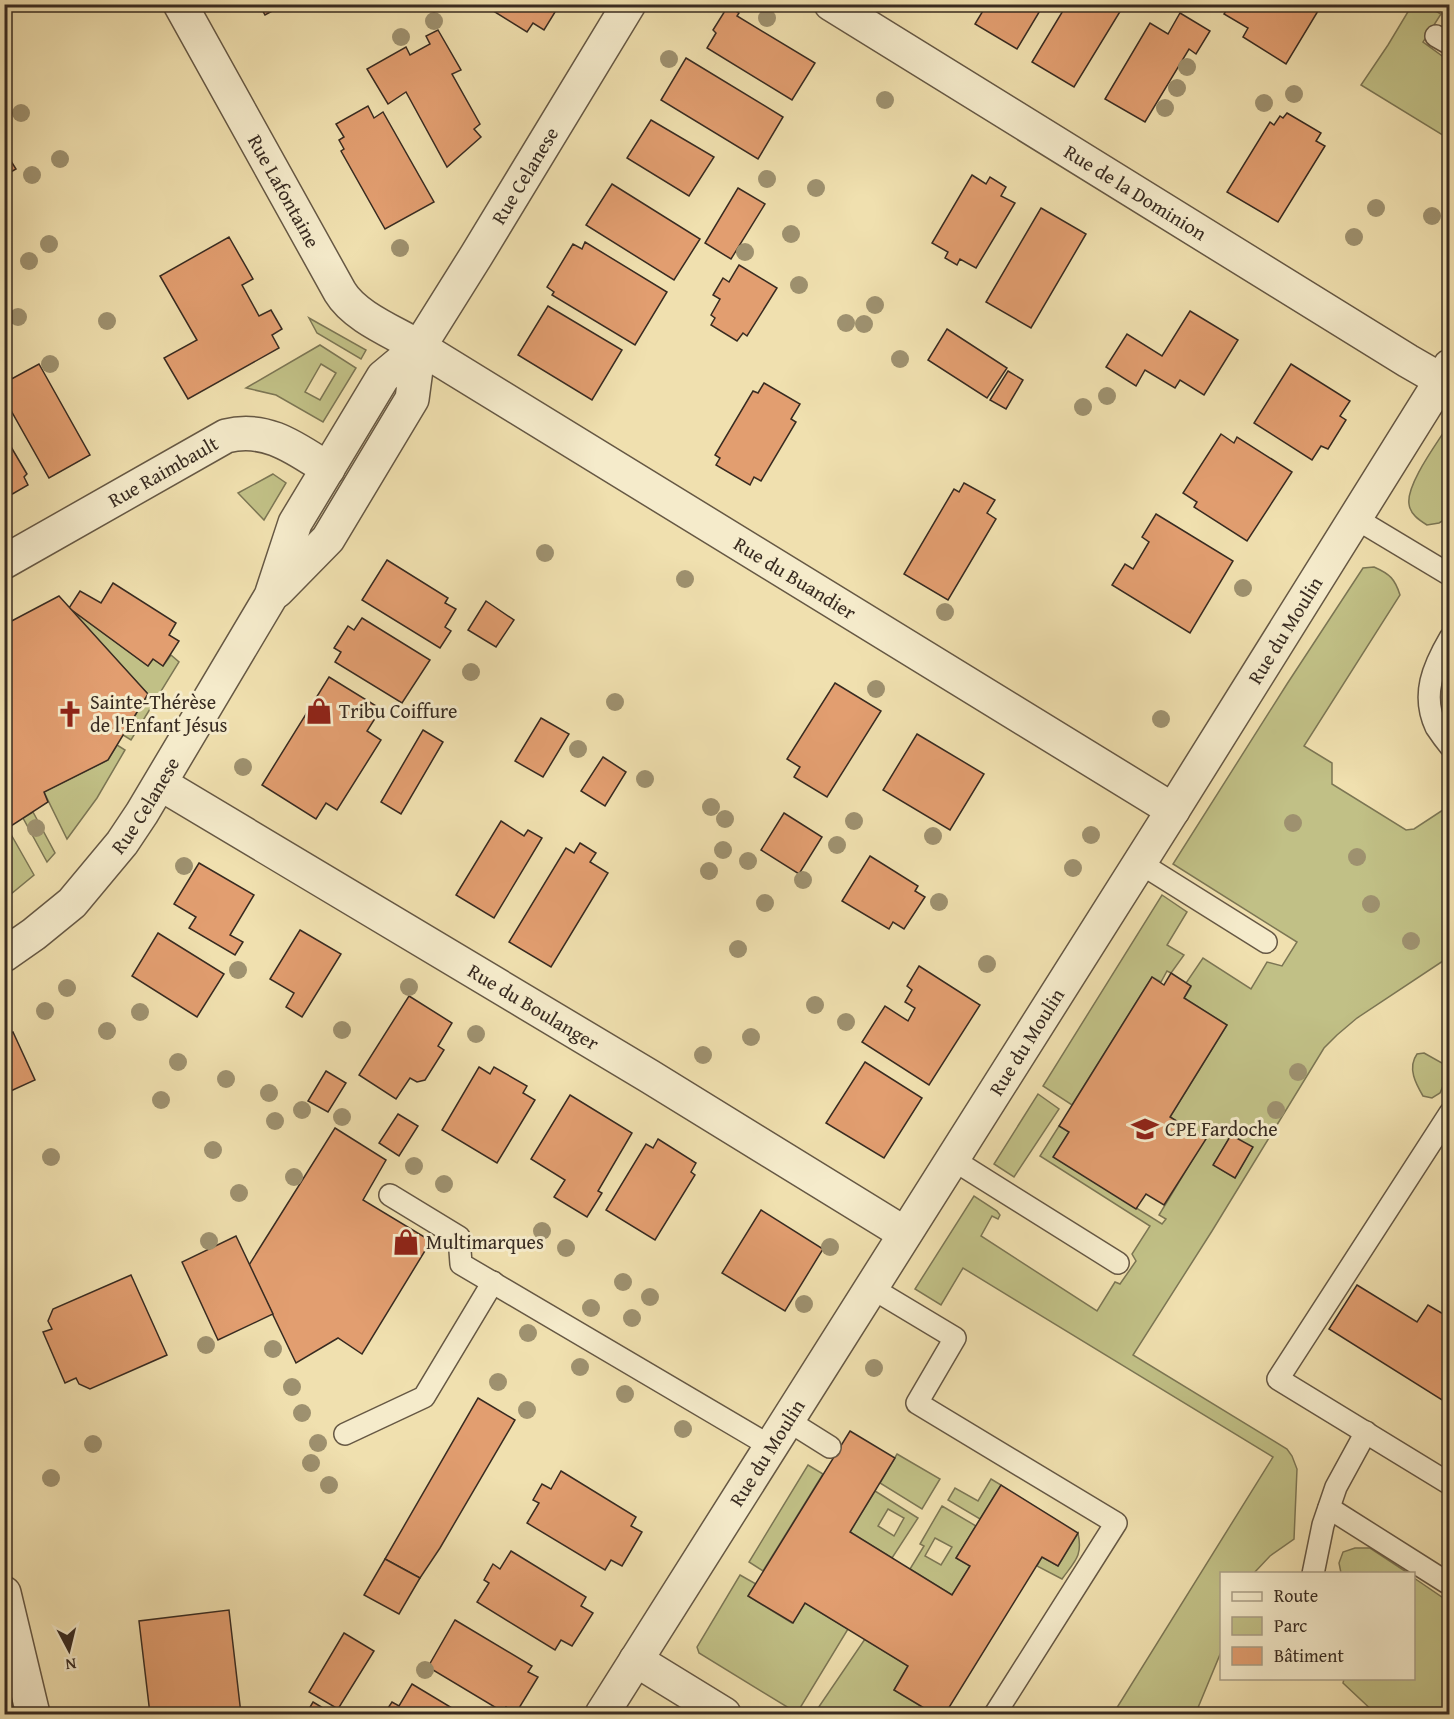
<svg xmlns="http://www.w3.org/2000/svg" width="1454" height="1719" font-family="'Gentium Book Plus',serif">
	<rect width="100%" height="100%" fill="#f0e0af"/>
	<filter id="stains"><feTurbulence type="fractalNoise" baseFrequency=".00333" numOctaves="4"/><feColorMatrix values="0 0 0 0 .2 0 0 0 0 .09 0 0 0 0 .02 0 0 0 .5 -.17"/></filter>
	<radialGradient id="worn" r=".72"><stop offset=".6" stop-color="#630" stop-opacity="0"/><stop offset="1" stop-color="#630" stop-opacity=".3"/></radialGradient>
	<g fill="#c1c086" stroke="#7c7654" stroke-width="1.5" fill-rule="evenodd">
		<path d="M1412,5H1425L1441,14L1423,42L1449,61V139L1361,85L1388,45Z"/>
		<path d="M309,318L366,350L361,359L317,333Z"/>
		<path d="M320,345L356,368L323,422L276,395L246,388ZM321,364L336,373L320,400L305,392Z"/>
		<path d="M1449,424V517L1439,523L1427,525C1419,520 1410,514 1409,504C1406,484 1438,442 1449,424Z"/>
		<path d="M273,474L286,483L264,520L238,493Z"/>
		<path d="M1374,567C1390,574 1395,579 1400,595L1304,746L1332,763V784L1406,830L1414,829L1449,806V957L1357,1018L1337,1035L1324,1048L1212,1231L1133,1355L1287,1449L1292,1456L1297,1469L1294,1539L1270,1556L1254,1573L1222,1574L1221,1652L1197,1710L1193,1714H1113L1273,1457L963,1268L941,1305L915,1289L974,1196L997,1211L1000,1215L998,1219L992,1216L981,1236L1097,1311L1115,1282L1120,1284L1136,1261L1132,1254L1150,1226L1040,1156L1059,1126L1069,1132L1054,1157L1162,1224L1166,1219L1159,1215L1205,1139L1170,1117L1227,1025L1184,998L1191,987L1186,983L1203,958L1251,989L1267,962L1282,966L1297,942L1173,864L1287,684L1363,568ZM1231,1135L1252,1148L1235,1178L1214,1165Z"/>
		<path d="M69,608L148,666L153,659L163,666L171,655L179,662L131,740L123,735L148,694Z"/>
		<path d="M117,745L125,750L97,798L67,839L44,792L108,760Z"/>
		<path d="M33,812L55,853L47,862L23,818Z"/>
		<path d="M4,822L34,875L5,899V884L10,879L5,869Z"/>
		<path d="M1162,895L1187,912L1167,945L1184,955L1171,973L1167,971L1161,982L1152,977L1072,1105L1043,1086Z"/>
		<path d="M1424,1053L1442,1063L1445,1069L1446,1079L1440,1093L1432,1098L1423,1096C1416,1084 1407,1068 1417,1054Z"/>
		<path d="M1038,1094L1059,1109L1014,1177L994,1164Z"/>
		<path d="M897,1454L940,1479L922,1509L880,1483Z"/>
		<path d="M808,1465L823,1474L763,1571L749,1562Z"/>
		<path d="M991,1479L1001,1485L980,1519L948,1500L955,1488L978,1501Z"/>
		<path d="M875,1491L918,1518L892,1558L850,1532ZM888,1509L904,1518L894,1536L878,1526Z"/>
		<path d="M942,1506L976,1526L956,1558L970,1566L952,1595L910,1569L924,1546L920,1544ZM935,1538L952,1547L941,1565L925,1556Z"/>
		<path d="M1078,1533C1083,1556 1075,1561 1062,1579L1037,1566L1042,1557L1058,1566Z"/>
		<path d="M1355,1548H1370L1408,1573H1341L1339,1563L1343,1552Z"/>
		<path d="M740,1575L756,1584L748,1596L792,1623L805,1603L848,1629L797,1713L699,1653L697,1647Z"/>
		<path d="M1414,1578L1449,1602V1714H1376L1343,1683L1344,1679L1414,1678Z"/>
		<path d="M865,1639L908,1666L894,1690L934,1714H814Z"/>
	</g>
	<g fill="#e29e70" stroke="#382b21" stroke-width="1.5">
		<path d="M259,4H285L265,15Z"/>
		<path d="M482,4H560L544,30L533,23L527,32Z"/>
		<path d="M987,4H1044L1017,49L975,24Z"/>
		<path d="M1067,4H1112L1121,10L1074,87L1032,62Z"/>
		<path d="M1230,4H1307L1318,11L1286,64L1243,37L1248,28L1224,14Z"/>
		<path d="M728,6L739,13L737,16L815,63L792,100L707,48L716,33L713,30Z"/>
		<path d="M1180,13L1210,31L1196,54L1189,49L1145,122L1105,99L1150,23L1168,34Z"/>
		<path d="M438,30L461,70L452,74L480,124L474,129L481,137L447,167L406,92L388,104L367,69L406,47L410,55L430,44L426,36Z"/>
		<path d="M686,58L783,117L758,159L661,100Z"/>
		<path d="M368,106L374,118L383,112L434,202L385,229L341,151L344,149L339,140L344,137L336,124Z"/>
		<path d="M1287,113L1321,133L1316,141L1325,146L1278,222L1227,192L1270,122L1274,125L1280,116L1283,118Z"/>
		<path d="M651,120L714,157L689,196L627,158Z"/>
		<path d="M4,150L16,169L4,176Z"/>
		<path d="M972,175L986,184L990,177L1006,187L1001,196L1015,203L976,268L960,259L957,265L945,258L948,252L932,243Z"/>
		<path d="M612,184L700,239L674,280L586,225Z"/>
		<path d="M738,188L765,204L731,259L705,243Z"/>
		<path d="M1041,208L1086,234L1031,328L986,302Z"/>
		<path d="M229,237L253,279L242,285L259,316L271,310L282,329L272,335L279,348L188,399L164,358L197,340L160,276Z"/>
		<path d="M585,242L667,292L635,345L552,295L554,292L547,287L573,244L582,249Z"/>
		<path d="M739,265L777,288L747,336L743,333L737,341L711,325L715,318L711,315L720,299L713,295L723,278L729,282Z"/>
		<path d="M548,306L622,350L592,400L518,355Z"/>
		<path d="M1190,311L1238,340L1204,395L1180,380L1175,388L1145,370L1136,386L1106,367L1127,334L1162,356Z"/>
		<path d="M947,329L1007,368L987,398L928,360Z"/>
		<path d="M39,364L90,455L49,478L4,398V383Z"/>
		<path d="M1291,364L1350,401L1340,416L1346,420L1328,449L1321,446L1312,460L1254,423Z"/>
		<path d="M1008,371L1023,380L1006,409L990,400Z"/>
		<path d="M764,383L800,404L791,419L796,422L761,481L754,477L750,485L716,465L720,458L715,455L753,391L758,393Z"/>
		<path d="M1221,434L1234,443L1237,437L1292,472L1247,541L1194,507L1197,502L1183,493Z"/>
		<path d="M4,435L27,474L24,477L28,485L9,496L4,489Z"/>
		<path d="M964,483L995,500L987,513L996,519L948,600L904,574L954,489L959,492Z"/>
		<path d="M1156,514L1233,561L1190,633L1112,585L1125,564L1133,569L1149,542L1142,537Z"/>
		<path d="M387,560L448,598L445,603L456,609L445,627L451,631L440,648L362,600Z"/>
		<path d="M113,583L176,623L169,635L179,641L163,666L153,659L148,666L69,608L80,591L101,603Z"/>
		<path d="M59,596L148,694L108,760L44,792L48,802L8,828L4,822V625Z"/>
		<path d="M486,601L514,620L496,647L468,630Z"/>
		<path d="M362,618L430,660L402,703L335,662L341,652L334,648L348,626L354,630Z"/>
		<path d="M329,677L381,709L367,731L381,740L337,810L326,803L316,819L262,785Z"/>
		<path d="M835,683L881,711L827,797L794,777L800,767L787,759Z"/>
		<path d="M541,718L569,734L543,777L515,761Z"/>
		<path d="M423,730L443,742L401,814L381,802Z"/>
		<path d="M917,734L984,774L950,830L883,790Z"/>
		<path d="M603,757L626,772L605,806L581,791Z"/>
		<path d="M784,813L822,837L799,874L761,850Z"/>
		<path d="M501,821L524,836L528,830L542,838L494,918L456,895Z"/>
		<path d="M580,843L596,853L590,862L608,873L551,967L509,942L566,848L574,853Z"/>
		<path d="M870,856L918,886L915,891L925,897L904,929L893,922L889,929L842,901Z"/>
		<path d="M199,863L254,895L230,935L243,942L235,955L189,928L196,917L174,904Z"/>
		<path d="M300,930L341,954L302,1017L286,1007L294,993L270,979Z"/>
		<path d="M158,933L224,974L197,1017L132,976Z"/>
		<path d="M919,966L980,1005L929,1085L862,1042L885,1006L908,1021L915,1008L905,1002L912,990L907,986Z"/>
		<path d="M1171,973L1191,986L1184,998L1227,1025L1170,1117L1206,1139L1164,1205L1146,1194L1136,1209L1053,1157L1069,1132L1059,1126L1152,977L1164,985Z"/>
		<path d="M409,996L452,1023L438,1046L444,1050L425,1080L417,1082L410,1078L396,1099L359,1075Z"/>
		<path d="M13,1032L35,1080L4,1094V1036Z"/>
		<path d="M865,1062L922,1098L884,1158L826,1123Z"/>
		<path d="M479,1067L490,1074L494,1067L527,1086L523,1093L535,1100L497,1163L442,1130Z"/>
		<path d="M326,1071L346,1083L328,1112L308,1101Z"/>
		<path d="M570,1095L632,1133L598,1191L602,1193L587,1217L554,1197L565,1180L531,1159Z"/>
		<path d="M398,1114L418,1126L399,1156L379,1143Z"/>
		<path d="M335,1128L386,1160L363,1200L431,1241L362,1354L338,1338L296,1363L249,1265Z"/>
		<path d="M1231,1135L1253,1147L1235,1178L1213,1165Z"/>
		<path d="M658,1139L696,1163L691,1172L695,1175L655,1240L606,1210L646,1144L653,1148Z"/>
		<path d="M761,1210L823,1249L785,1311L722,1273Z"/>
		<path d="M236,1236L273,1314L218,1340L182,1262Z"/>
		<path d="M131,1275L167,1355L90,1389L79,1384L76,1378L65,1383L43,1332L52,1329L48,1321L53,1309Z"/>
		<path d="M1357,1285L1417,1322L1428,1305L1450,1318V1405L1329,1329Z"/>
		<path d="M478,1398L515,1420L440,1548L420,1578L385,1559Z"/>
		<path d="M850,1431L895,1458L850,1532L952,1595L970,1566L956,1558L1001,1485L1078,1533L1058,1566L1042,1557L945,1714H934L894,1690L908,1666L805,1603L793,1623L748,1596Z"/>
		<path d="M561,1471L636,1517L631,1526L642,1532L622,1566L611,1560L605,1570L527,1523L539,1503L533,1500L542,1484L551,1489Z"/>
		<path d="M511,1551L586,1597L581,1606L593,1613L572,1646L561,1640L555,1650L477,1602L489,1583L484,1580L493,1564L500,1569Z"/>
		<path d="M385,1559L420,1578L399,1614L364,1595Z"/>
		<path d="M229,1610L241,1714H150L139,1621Z"/>
		<path d="M455,1620L532,1666L528,1672L538,1677L516,1713L506,1707L503,1712L428,1667Z"/>
		<path d="M344,1633L374,1651L338,1709L309,1692Z"/>
		<path d="M412,1684L462,1714H384L392,1702L399,1706Z"/>
		<path d="M313,1702L333,1714H306Z"/>
	</g>
	<g fill="none" stroke-linecap="round" stroke-linejoin="round">
		<defs>
			<g id="service">
				<path d="M1436,36L1450,44"/>
				<path d="M1355,518L1450,575"/>
				<path d="M1450,638C1433,667 1421,695 1436,727C1440,733 1445,740 1450,746"/>
				<path d="M1140,863L1266,942"/>
				<path d="M1450,1113L1278,1379L1450,1484"/>
				<path d="M952,1159L1118,1263"/>
				<path d="M390,1195L459,1237L461,1264L770,1446"/>
				<path d="M870,1287L955,1338L917,1403L1116,1523L995,1714"/>
				<path d="M787,1420L830,1447"/>
				<path d="M345,1434L424,1397L493,1282"/>
				<path d="M1329,1508L1446,1582"/>
				<path d="M1313,1574L1323,1525L1336,1487L1366,1432"/>
			</g>
			<g id="minor">
				<path id="s1" d="M180,4L340,292C355,317 394,332 419,347L1173,810"/>
				<path id="s2" d="M831,4L1408,361L1441,380"/>
				<path id="s3" d="M4,562L226,436C267,426 295,448 328,469"/>
				<path id="s4" d="M161,784L649,1076L904,1233"/>
				<path d="M636,1660L724,1714"/>
				<path id="s5" d="M602,1714L1173,810L1450,366"/>
			</g>
			<g id="tertiary">
				<path d="M277,591L328,539L412,399L419,347"/>
				<path id="s6" d="M4,955L34,934L72,903L122,843L142,813L271,596L295,523L383,377L419,347L476,256L629,4"/>
				<path d="M4,1593L33,1714"/>
			</g>
		</defs>
		<use href="#service" stroke="#665844" stroke-width="24"/>
		<use href="#minor" stroke="#665844" stroke-width="36"/>
		<use href="#tertiary" stroke="#665844" stroke-width="36"/>
		<use href="#service" stroke="#f5ebcb" stroke-width="21"/>
		<use href="#minor" stroke="#f5ebcb" stroke-width="33"/>
		<use href="#tertiary" stroke="#f5ebcb" stroke-width="33"/>
	</g>
	<g fill="#9e916f">
		<circle cx="767" cy="18" r="9"/>
		<circle cx="434" cy="21" r="9"/>
		<circle cx="401" cy="37" r="9"/>
		<circle cx="669" cy="59" r="9"/>
		<circle cx="1187" cy="67" r="9"/>
		<circle cx="1177" cy="88" r="9"/>
		<circle cx="1294" cy="94" r="9"/>
		<circle cx="885" cy="100" r="9"/>
		<circle cx="1264" cy="103" r="9"/>
		<circle cx="1165" cy="108" r="9"/>
		<circle cx="21" cy="113" r="9"/>
		<circle cx="60" cy="159" r="9"/>
		<circle cx="32" cy="175" r="9"/>
		<circle cx="767" cy="179" r="9"/>
		<circle cx="816" cy="188" r="9"/>
		<circle cx="1376" cy="208" r="9"/>
		<circle cx="1432" cy="216" r="9"/>
		<circle cx="791" cy="234" r="9"/>
		<circle cx="1354" cy="237" r="9"/>
		<circle cx="49" cy="244" r="9"/>
		<circle cx="400" cy="248" r="9"/>
		<circle cx="745" cy="252" r="9"/>
		<circle cx="29" cy="261" r="9"/>
		<circle cx="799" cy="285" r="9"/>
		<circle cx="875" cy="305" r="9"/>
		<circle cx="18" cy="317" r="9"/>
		<circle cx="107" cy="321" r="9"/>
		<circle cx="846" cy="323" r="9"/>
		<circle cx="864" cy="324" r="9"/>
		<circle cx="900" cy="359" r="9"/>
		<circle cx="50" cy="364" r="9"/>
		<circle cx="1107" cy="396" r="9"/>
		<circle cx="1083" cy="407" r="9"/>
		<circle cx="545" cy="553" r="9"/>
		<circle cx="685" cy="579" r="9"/>
		<circle cx="1243" cy="588" r="9"/>
		<circle cx="945" cy="612" r="9"/>
		<circle cx="471" cy="672" r="9"/>
		<circle cx="876" cy="689" r="9"/>
		<circle cx="615" cy="702" r="9"/>
		<circle cx="1161" cy="719" r="9"/>
		<circle cx="578" cy="749" r="9"/>
		<circle cx="243" cy="767" r="9"/>
		<circle cx="645" cy="779" r="9"/>
		<circle cx="711" cy="807" r="9"/>
		<circle cx="725" cy="819" r="9"/>
		<circle cx="854" cy="821" r="9"/>
		<circle cx="1293" cy="823" r="9"/>
		<circle cx="36" cy="828" r="9"/>
		<circle cx="1091" cy="835" r="9"/>
		<circle cx="933" cy="836" r="9"/>
		<circle cx="837" cy="845" r="9"/>
		<circle cx="723" cy="850" r="9"/>
		<circle cx="1357" cy="857" r="9"/>
		<circle cx="748" cy="861" r="9"/>
		<circle cx="184" cy="866" r="9"/>
		<circle cx="1073" cy="868" r="9"/>
		<circle cx="709" cy="871" r="9"/>
		<circle cx="803" cy="880" r="9"/>
		<circle cx="939" cy="902" r="9"/>
		<circle cx="765" cy="903" r="9"/>
		<circle cx="1371" cy="904" r="9"/>
		<circle cx="1411" cy="941" r="9"/>
		<circle cx="738" cy="949" r="9"/>
		<circle cx="987" cy="964" r="9"/>
		<circle cx="238" cy="970" r="9"/>
		<circle cx="409" cy="987" r="9"/>
		<circle cx="67" cy="988" r="9"/>
		<circle cx="815" cy="1005" r="9"/>
		<circle cx="45" cy="1011" r="9"/>
		<circle cx="140" cy="1012" r="9"/>
		<circle cx="846" cy="1022" r="9"/>
		<circle cx="342" cy="1030" r="9"/>
		<circle cx="107" cy="1031" r="9"/>
		<circle cx="476" cy="1034" r="9"/>
		<circle cx="751" cy="1037" r="9"/>
		<circle cx="703" cy="1055" r="9"/>
		<circle cx="178" cy="1062" r="9"/>
		<circle cx="1298" cy="1072" r="9"/>
		<circle cx="226" cy="1079" r="9"/>
		<circle cx="269" cy="1093" r="9"/>
		<circle cx="161" cy="1100" r="9"/>
		<circle cx="302" cy="1110" r="9"/>
		<circle cx="1276" cy="1110" r="9"/>
		<circle cx="342" cy="1117" r="9"/>
		<circle cx="275" cy="1121" r="9"/>
		<circle cx="213" cy="1150" r="9"/>
		<circle cx="51" cy="1157" r="9"/>
		<circle cx="414" cy="1166" r="9"/>
		<circle cx="294" cy="1177" r="9"/>
		<circle cx="444" cy="1184" r="9"/>
		<circle cx="239" cy="1193" r="9"/>
		<circle cx="542" cy="1231" r="9"/>
		<circle cx="209" cy="1241" r="9"/>
		<circle cx="830" cy="1247" r="9"/>
		<circle cx="566" cy="1248" r="9"/>
		<circle cx="623" cy="1282" r="9"/>
		<circle cx="650" cy="1297" r="9"/>
		<circle cx="804" cy="1304" r="9"/>
		<circle cx="591" cy="1308" r="9"/>
		<circle cx="632" cy="1318" r="9"/>
		<circle cx="528" cy="1333" r="9"/>
		<circle cx="206" cy="1345" r="9"/>
		<circle cx="273" cy="1349" r="9"/>
		<circle cx="580" cy="1367" r="9"/>
		<circle cx="874" cy="1368" r="9"/>
		<circle cx="498" cy="1382" r="9"/>
		<circle cx="292" cy="1387" r="9"/>
		<circle cx="625" cy="1394" r="9"/>
		<circle cx="527" cy="1410" r="9"/>
		<circle cx="302" cy="1413" r="9"/>
		<circle cx="683" cy="1429" r="9"/>
		<circle cx="318" cy="1443" r="9"/>
		<circle cx="93" cy="1444" r="9"/>
		<circle cx="311" cy="1463" r="9"/>
		<circle cx="51" cy="1478" r="9"/>
		<circle cx="329" cy="1485" r="9"/>
		<circle cx="425" cy="1670" r="9"/>
	</g>
	<defs>
		<symbol id="shop-bare" viewBox="-9 -9 18 18"><path d="M-5-2.5h2.3a2.7 3.5 0 0 1 5.4 0H5L5.5 6h-11ZM-1.5-2.5h3a1.5 2.3 0 0 0-3 0Z" fill="#8f2418" stroke="#f5ebcb" stroke-width="2.5" paint-order="stroke"/></symbol>
		<symbol id="church-bare" viewBox="-9 -9 18 18"><path d="M-1.2-6h2.4v3.5h3.3v2.4h-3.3V6h-2.4V-.1h-3.3v-2.4h3.3Z" fill="#8f2418" stroke="#f5ebcb" stroke-width="2.5" paint-order="stroke"/></symbol>
		<symbol id="school-bare" viewBox="-9 -9 18 18"><path d="M0-5L7-2L0 1L-7-2ZM-4 1L0 2.5L4 1V4Q0 6-4 4Z" fill="#8f2418" stroke="#f5ebcb" stroke-width="2.5" paint-order="stroke"/></symbol>
	</defs>
	<g fill-rule="evenodd">
		<use href="#shop-bare" x="300" y="692" width="38" height="38"/>
		<use href="#church-bare" x="51" y="695" width="38" height="38"/>
		<use href="#school-bare" x="1126" y="1110" width="38" height="38"/>
		<use href="#shop-bare" x="387" y="1223" width="38" height="38"/>
	</g>
	<g text-anchor="middle" stroke-width="6" stroke-linejoin="round" paint-order="stroke">
		<g font-size="20" fill="#382b21" stroke="#f5ebcb">
			<text dy="7" stroke="none"><textPath href="#s6" startOffset="948">Rue Celanese</textPath></text>
			<text dy="7" stroke="none"><textPath href="#s1" startOffset="214">Rue Lafontaine</textPath></text>
			<text dy="7" stroke="none"><textPath href="#s2" startOffset="358">Rue de la Dominion</textPath></text>
			<text dy="7" stroke="none"><textPath href="#s3" startOffset="183">Rue Raimbault</textPath></text>
			<text dy="7" stroke="none"><textPath href="#s1" startOffset="868">Rue du Buandier</textPath></text>
			<text dy="7" stroke="none"><textPath href="#s5" startOffset="1281">Rue du Moulin</textPath></text>
			<text dy="7" stroke="none"><textPath href="#s6" startOffset="208">Rue Celanese</textPath></text>
			<text dy="7" stroke="none"><textPath href="#s4" startOffset="434">Rue du Boulanger</textPath></text>
			<text dy="7" stroke="none"><textPath href="#s5" startOffset="795">Rue du Moulin</textPath></text>
			<text dy="7" stroke="none"><textPath href="#s5" startOffset="309">Rue du Moulin</textPath></text>
		</g>
		<g font-size="20" fill="#382b21" stroke="#f5ebcb" text-anchor="start">
			<text x="90" y="709">Sainte-Thérèse<tspan x="90" dy="23">de l'Enfant Jésus</tspan></text>
			<text x="339" y="718">Tribu Coiffure</text>
			<text x="1165" y="1136">CPE Fardoche</text>
			<text x="426" y="1249">Multimarques</text>
		</g>
	</g>
	<rect width="1454" height="1719" fill="none" stroke="#f0e0af" stroke-width="24"/>
	<rect x="6" y="6" width="1442" height="1707" fill="none" stroke="#382b21" stroke-width="3"/>
	<rect x="12" y="12" width="1430" height="1695" fill="none" stroke="#382b21" stroke-width="1.5"/>
	<rect x="1220" y="1572" width="195" height="108" fill="#f5ebcb" stroke="#a99e87" stroke-width="1.5"/>
	<rect x="1232" y="1592" width="30" height="9" fill="#f5ebcb" stroke="#a99e87" stroke-width="1.5"/>
	<text x="1274" y="1602" font-size="18" fill="#382b21">Route</text>
	<rect x="1232" y="1617" width="30" height="18" fill="#c1c086" stroke="#a99e87" stroke-width="1.5"/>
	<text x="1274" y="1632" font-size="18" fill="#382b21">Parc</text>
	<rect x="1232" y="1647" width="30" height="18" fill="#e29e70" stroke="#a99e87" stroke-width="1.5"/>
	<text x="1274" y="1662" font-size="18" fill="#382b21">Bâtiment</text>
	<g transform="translate(69 1650) rotate(173)" stroke="#f5ebcb" stroke-width="4.5" paint-order="stroke">
	<path d="M0-4.5L10 22L0 15L-10 22Z" fill="#382b21"/>
	<text y="-9" font-size="16" font-weight="bold" text-anchor="middle" fill="#382b21">N</text>
	</g>
	<rect width="100%" height="100%" filter="url(#stains)"/>
	<rect width="100%" height="100%" fill="url(#worn)"/>
</svg>
